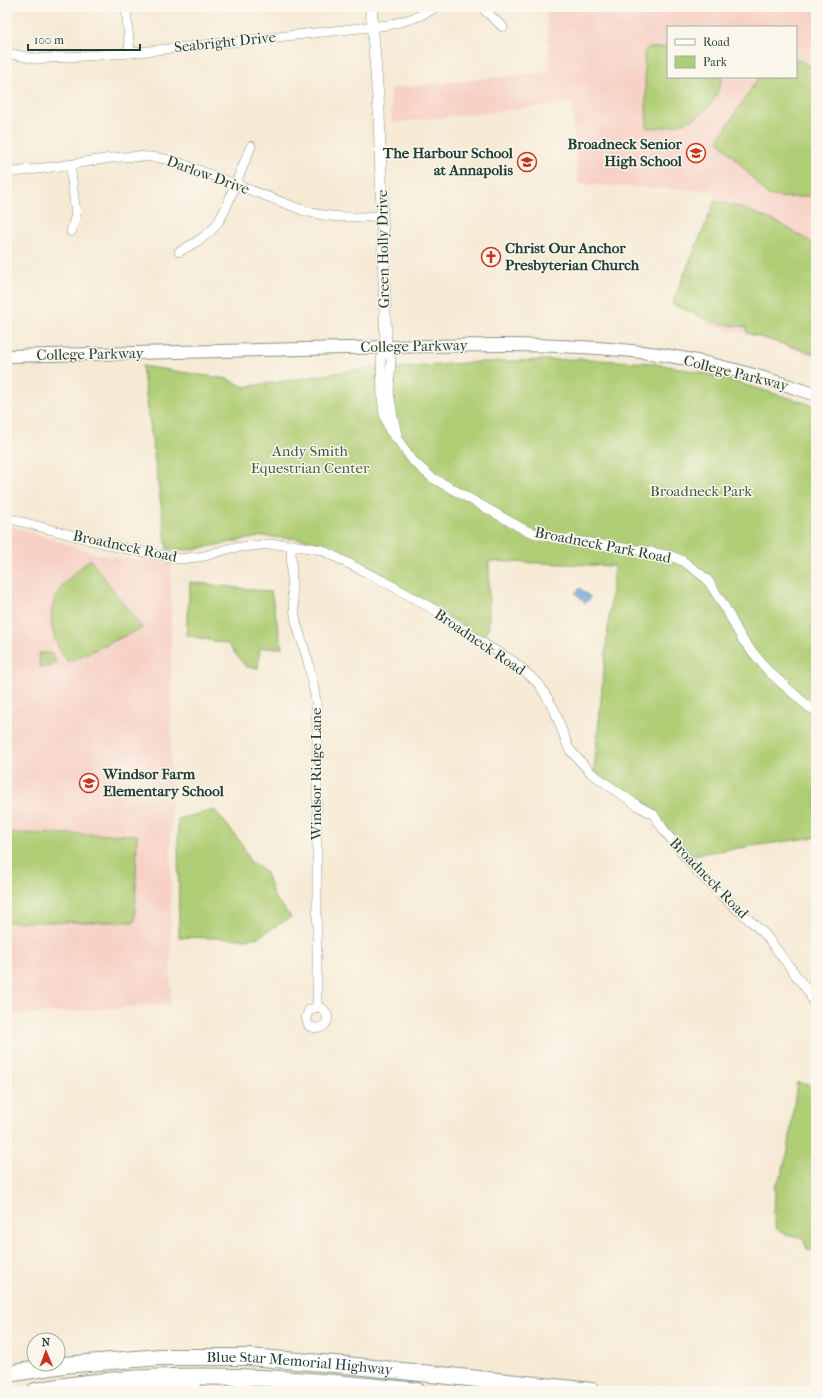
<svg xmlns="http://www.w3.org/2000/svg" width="823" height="1398" font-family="'IM FELL French Canon',serif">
	<rect width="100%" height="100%" fill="#fbf7ec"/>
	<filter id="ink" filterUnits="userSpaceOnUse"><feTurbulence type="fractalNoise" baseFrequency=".025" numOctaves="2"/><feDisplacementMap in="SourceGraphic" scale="8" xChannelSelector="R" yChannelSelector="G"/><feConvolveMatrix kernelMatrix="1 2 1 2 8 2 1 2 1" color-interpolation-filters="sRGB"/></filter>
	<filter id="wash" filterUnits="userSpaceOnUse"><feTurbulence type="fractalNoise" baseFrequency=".012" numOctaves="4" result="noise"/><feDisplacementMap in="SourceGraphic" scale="16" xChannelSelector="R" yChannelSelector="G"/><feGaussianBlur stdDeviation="0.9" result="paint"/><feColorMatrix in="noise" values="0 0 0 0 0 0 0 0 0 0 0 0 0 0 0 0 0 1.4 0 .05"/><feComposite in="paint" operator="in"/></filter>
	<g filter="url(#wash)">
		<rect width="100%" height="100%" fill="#f6ead5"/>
		<g fill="#f7d1c6" fill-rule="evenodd">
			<path d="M546,7H816V357L746,333L707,326L714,191L578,184L572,103L392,123L390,88L550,72ZM668,27H796V77H668Z"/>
			<path d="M7,524L100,555L162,563H171V1004L7,1016Z"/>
		</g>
		<g fill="#b0ce76" stroke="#688655">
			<path d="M668,47V77H722C714,117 684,128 647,128L644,53L647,48Z"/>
			<path d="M796,58L816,70V194C800,198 785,199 768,195L718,140L759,77H796Z"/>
			<path d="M715,201L736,206L777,222L816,245V354L747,333V327L715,323L672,304Z"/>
			<path d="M580,359L651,363L709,374L816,406V837L690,855L651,807L594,772L614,566L489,561V626L484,638L341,553L310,540L263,536L191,550L167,549L142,366L227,379L245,387L376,367L398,368L478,362Z"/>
			<path d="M90,559L142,628L68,662C50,640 44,609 63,585C71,575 81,568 90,559Z"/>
			<path d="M190,582L271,592L282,648H260L258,668L246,667L228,644L186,635Z"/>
			<path d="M39,653H51L55,659V664L50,667H40Z"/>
			<path d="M215,810L242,844L249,860L266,873L274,897L291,917L258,937L247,939L179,937L178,819Z"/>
			<path d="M7,833L137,835L135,922H7Z"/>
			<path d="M797,1082L812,1086L815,1101L816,1251L807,1249L803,1238L782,1233L776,1228L774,1218L775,1186L781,1176L788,1151Z"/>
		</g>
		<path fill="#67a0d6" stroke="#436e85" d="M580,588L591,598L585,603L575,593Z"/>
	</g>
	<g filter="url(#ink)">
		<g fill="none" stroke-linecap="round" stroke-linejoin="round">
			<defs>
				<g id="minor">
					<path d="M126,7L130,53"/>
					<path d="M481,7L503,27"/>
					<path d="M7,53L36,59L130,53L388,25C405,21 421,17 436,7"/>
					<path d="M70,164L76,214L71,232"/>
					<path d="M7,173C29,170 52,167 74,164C108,158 141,152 175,161L305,211C333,219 353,217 382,216"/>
					<path d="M179,252L201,239L212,230L219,221L225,210L251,146"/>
					<path d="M386,347L381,358L382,397L384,414L390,431L398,440L413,461L431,477L525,530L534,533L555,538L651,552L671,556L683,561L707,579L726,609L742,639L768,671L810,708L816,711"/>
					<path d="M386,347L391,359L389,393L393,417L397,434"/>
					<path d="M7,518L117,547L180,559L205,556L231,548L271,544L291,545L322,550L385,582L435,610L481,642L513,661L539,684L554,709L569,749L591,773L638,806L653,814L666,833L698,872L720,894L764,933L808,991L816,1007"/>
					<path d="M291,545L292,592L296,622L308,661L316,700L317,729V1007L309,1010L306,1018L309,1026C318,1030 325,1028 328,1019C327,1012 324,1008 317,1007"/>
				</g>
				<path id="tertiary" d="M371,7L379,111L386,347"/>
				<path id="secondary" d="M7,356C120,353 234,351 347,348C450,346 555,340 658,354C711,362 765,377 816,395"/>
				<g id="motorway">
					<path id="s1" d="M7,1374L63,1365L160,1357H249L346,1365L592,1391"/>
					<path d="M131,1389H175L195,1391"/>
					<path d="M35,1391C163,1367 289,1377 417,1391"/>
				</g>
			</defs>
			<use href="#minor" stroke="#8a9484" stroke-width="10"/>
			<use href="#tertiary" stroke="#8a9484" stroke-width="12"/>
			<use href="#secondary" stroke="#8a9484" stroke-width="14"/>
			<use href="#motorway" stroke="#8a9484" stroke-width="18"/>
			<use href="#minor" stroke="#fff" stroke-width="9"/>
			<use href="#tertiary" stroke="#fff" stroke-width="11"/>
			<use href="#secondary" stroke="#fff" stroke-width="12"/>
			<use href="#motorway" stroke="#fff" stroke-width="16"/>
		</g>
	</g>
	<defs>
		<symbol id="school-ring" viewBox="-11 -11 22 22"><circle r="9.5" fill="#fbf7ec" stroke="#c8321e" stroke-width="1.5"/><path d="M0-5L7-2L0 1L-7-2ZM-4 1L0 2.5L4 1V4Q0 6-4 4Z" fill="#c8321e"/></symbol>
		<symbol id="church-ring" viewBox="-11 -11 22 22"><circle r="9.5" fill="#fbf7ec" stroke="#c8321e" stroke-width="1.5"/><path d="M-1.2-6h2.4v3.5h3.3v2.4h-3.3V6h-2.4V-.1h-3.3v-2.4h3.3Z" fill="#c8321e"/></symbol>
	</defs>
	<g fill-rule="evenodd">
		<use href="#school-ring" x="685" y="142" width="22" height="22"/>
		<use href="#school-ring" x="516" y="151" width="22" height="22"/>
		<use href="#church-ring" x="480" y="246" width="22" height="22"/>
		<use href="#school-ring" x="78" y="772" width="22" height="22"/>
	</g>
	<g text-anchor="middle" stroke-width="3" stroke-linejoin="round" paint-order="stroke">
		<g font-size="15" fill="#1f3d34" stroke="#fbf7ec">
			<text transform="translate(225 42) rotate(-6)" y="5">Seabright Drive</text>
			<text transform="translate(208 175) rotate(20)" y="5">Darlow Drive</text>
			<text transform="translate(383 249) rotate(-91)" y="5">Green Holly Drive</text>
			<text transform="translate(414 346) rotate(-1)" y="5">College Parkway</text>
			<text transform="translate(90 354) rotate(-1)" y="5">College Parkway</text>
			<text transform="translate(736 373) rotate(14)" y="5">College Parkway</text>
			<text transform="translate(603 545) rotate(11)" y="5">Broadneck Park Road</text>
			<text transform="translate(125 546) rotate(12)" y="5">Broadneck Road</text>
			<text transform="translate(480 642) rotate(34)" y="5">Broadneck Road</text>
			<text transform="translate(316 774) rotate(-90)" y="5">Windsor Ridge Lane</text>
			<text transform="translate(709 878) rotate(46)" y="5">Broadneck Road</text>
			<text dy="5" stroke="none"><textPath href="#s1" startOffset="294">Blue Star Memorial Highway</textPath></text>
		</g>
		<g font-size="15" font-weight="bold" fill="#1f3d34" stroke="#fbf7ec" text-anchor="end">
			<text x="682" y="149">Broadneck Senior<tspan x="682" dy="17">High School</tspan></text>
			<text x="513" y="158">The Harbour School<tspan x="513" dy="17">at Annapolis</tspan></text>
			<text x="505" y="253" text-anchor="start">Christ Our Anchor<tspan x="505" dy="17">Presbyterian Church</tspan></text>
			<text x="103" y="779" text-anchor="start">Windsor Farm<tspan x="103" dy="17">Elementary School</tspan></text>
		</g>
		<g font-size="15" fill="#3c5a41" stroke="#fbf7ec">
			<text x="310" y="456">Andy Smith<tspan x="310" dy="17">Equestrian Center</tspan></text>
			<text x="701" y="496">Broadneck Park</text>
		</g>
	</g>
	<rect width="823" height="1398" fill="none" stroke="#fbf7ec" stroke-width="24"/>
	<rect x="667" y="26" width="130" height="52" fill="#fbf7ec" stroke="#a3ada2"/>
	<rect x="675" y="39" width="20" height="6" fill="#ffffff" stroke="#a3ada2"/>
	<text x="703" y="46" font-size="12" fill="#1f3d34">Road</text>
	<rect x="675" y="56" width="20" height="12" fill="#b0ce76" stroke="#a3ada2"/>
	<text x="703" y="66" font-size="12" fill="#1f3d34">Park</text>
	<g transform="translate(46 1352) rotate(359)"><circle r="19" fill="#fbf7ec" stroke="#a3ada2"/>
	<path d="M0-3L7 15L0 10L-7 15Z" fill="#c8321e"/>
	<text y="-6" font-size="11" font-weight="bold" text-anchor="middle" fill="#1f3d34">N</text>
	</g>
	<path d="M28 44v6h112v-6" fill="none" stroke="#1f3d34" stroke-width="2"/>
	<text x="34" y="44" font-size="12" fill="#1f3d34" stroke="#fbf7ec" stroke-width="3" paint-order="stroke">100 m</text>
</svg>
